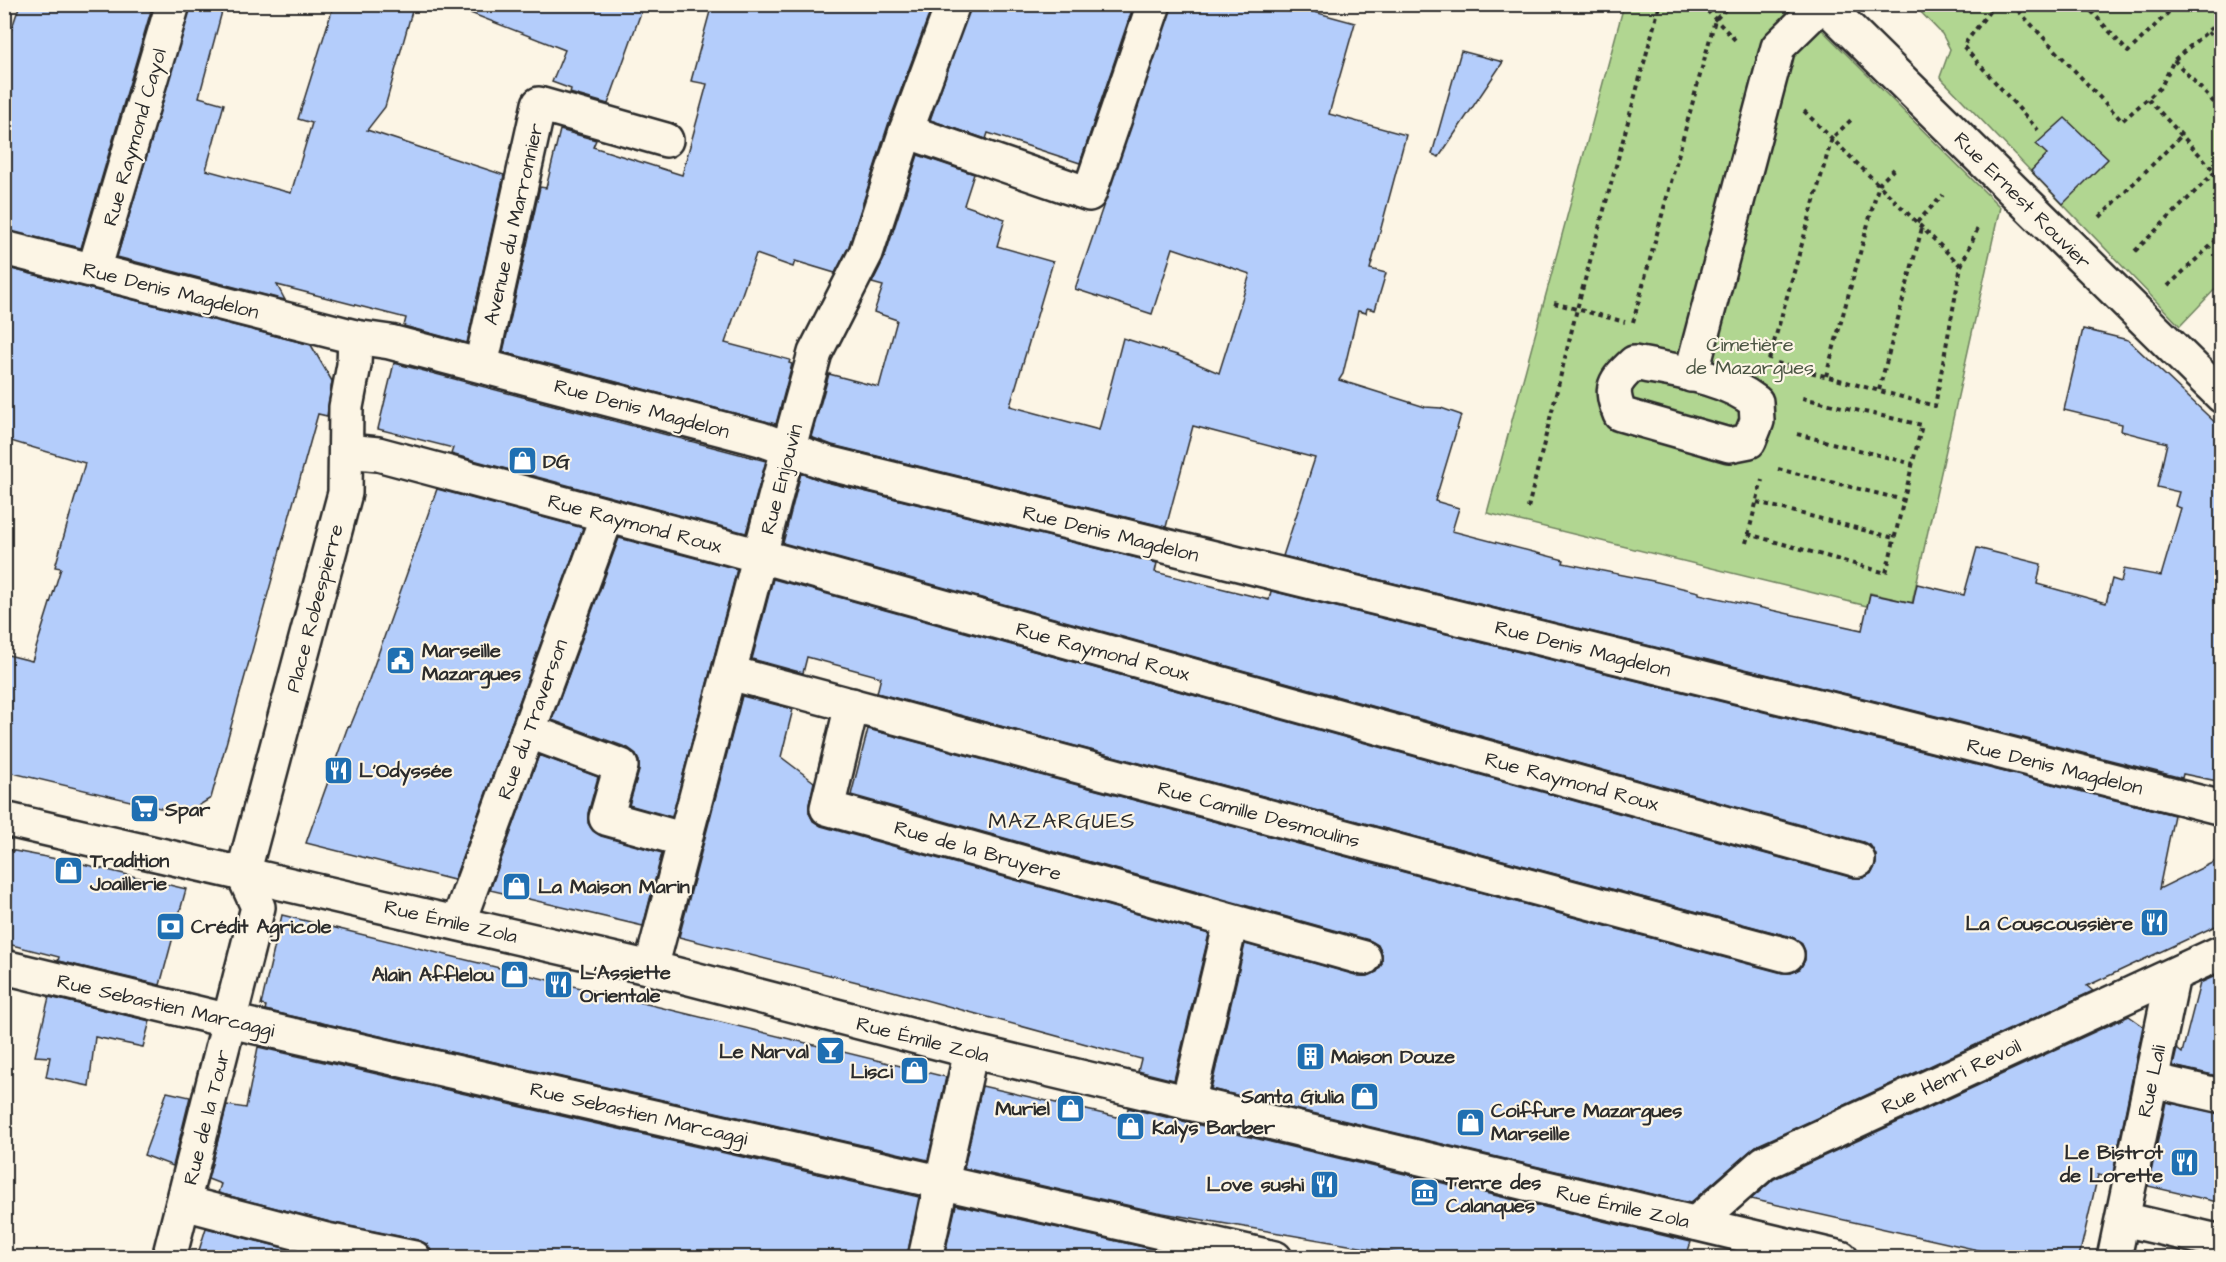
<svg xmlns="http://www.w3.org/2000/svg" width="2226" height="1262" font-family="'Architects Daughter',sans-serif">
	<rect width="100%" height="100%" fill="#fcf5e5"/>
	<filter id="ink" filterUnits="userSpaceOnUse"><feTurbulence type="fractalNoise" baseFrequency=".0167" numOctaves="2"/><feDisplacementMap in="SourceGraphic" scale="12" xChannelSelector="R" yChannelSelector="G"/><feConvolveMatrix kernelMatrix="1 2 1 2 8 2 1 2 1" color-interpolation-filters="sRGB"/></filter>
	<g filter="url(#ink)">
		<g fill="#b1d691" stroke="#6e805e" stroke-width="1.5">
			<path d="M1624,5H1797L2000,207L1912,603L1870,593L1867,606L1487,513Z"/>
			<path d="M1914,5H2221V283L2180,326L1940,77L1950,49L1942,34Z"/>
		</g>
		<g fill="#b4cdfb" stroke="#2b2b2b" stroke-width="1.5">
			<path d="M20,4H153L81,248L4,230V51Z"/>
			<path d="M191,4H224L199,97L224,104L206,170L291,193L312,123L298,119L334,4H414L385,107L367,130L504,175L467,343L404,326L406,318L277,285L285,300L117,257Z"/>
			<path d="M456,4H644L608,104L570,93L571,89L552,82L565,50L455,7Z"/>
			<path d="M712,4H933L888,125L849,246L835,273L795,261L793,267L756,254L725,343L790,360L789,363L792,364L776,424L503,352L540,187L546,188L560,130L596,140L593,147L682,175L707,84L691,81Z"/>
			<path d="M971,4H1134L1080,163L988,133L986,139L930,120Z"/>
			<path d="M1172,4H1285L1355,23L1329,114L1406,135L1370,269L1386,273L1375,310L1367,308L1366,313L1358,311L1343,374L1339,380L1425,407L1441,408L1461,415L1435,501L1459,508L1452,531L1564,560L1563,563L1653,581L1699,592V594L1862,630L1870,594L1913,603L1917,584L1964,595L1977,548L2041,564L2037,584L2106,603L2112,579L2121,582L2124,569L2161,576L2181,508L2175,506L2179,492L2157,487L2167,443L2121,431L2122,424L2064,410L2083,329L2128,340L2222,429V782L2183,774L2182,778L1896,706L1283,556L1315,458L1193,426L1166,527L832,445L811,437L829,374L879,387L897,320L874,312L883,286L872,283L884,259L918,155L974,174L964,205L1005,219L997,246L1053,262L1010,406L1099,430L1123,338L1177,355L1219,373L1250,274L1173,248L1152,314L1075,289Z"/>
			<path d="M1461,51L1503,62L1439,157L1432,154Z"/>
			<path d="M2065,118L2108,159L2063,204L2031,171L2047,154L2036,144Z"/>
			<path d="M4,267L311,345L332,381L327,416L318,414L211,798L185,814L4,771V654L32,661L61,568L55,567L85,463L4,439Z"/>
			<path d="M394,363L766,461L746,533L451,454L453,448L378,429Z"/>
			<path d="M801,473L822,481L1157,563L1155,572L1269,600L1271,591L1886,742L2174,815L2159,889L2222,858V923L2087,986L2093,991L1756,1146L1690,1203L1211,1089L1245,944L1359,976H1368L1377,972L1382,964V954L1378,945L1369,940L851,795L868,729L1782,973H1791L1800,969L1805,960V951L1801,942L1792,937L877,693L881,677L807,657L803,673L752,659L773,579L1853,878H1863L1872,873L1876,864V855L1871,846L1863,842L783,543Z"/>
			<path d="M437,489L583,528L454,880L306,843L348,726L350,727L366,688Z"/>
			<path d="M619,538L737,569L672,817L629,805L639,771V761L635,753L628,748L552,720Z"/>
			<path d="M742,696L793,709L781,757L814,782L809,804V813L813,821L821,826L1209,934L1174,1080L1138,1071L1141,1059L889,990L679,937Z"/>
			<path d="M539,755L598,777L588,813V823L593,831L601,836L662,853L643,926L490,890Z"/>
			<path d="M4,849L83,864L186,889L160,985L58,961L59,957L4,943Z"/>
			<path d="M282,915L946,1077L928,1160L265,1010L266,1006L261,1005Z"/>
			<path d="M2222,973V1077L2173,1066L2177,1049L2182,1053L2200,983Z"/>
			<path d="M49,997L150,1021L143,1047L95,1037L89,1086L46,1077L50,1057L35,1056Z"/>
			<path d="M2129,1016L2143,1026L2112,1178L2098,1175L2079,1257H2009L1751,1199L1774,1179Z"/>
			<path d="M258,1047L919,1197L907,1257H432V1252L427,1244L418,1240L330,1222L218,1193L221,1184L208,1179L227,1105L246,1108Z"/>
			<path d="M982,1086L1126,1119L1128,1108L1691,1242L1686,1257H1418L1157,1212L964,1168Z"/>
			<path d="M167,1092L190,1097L173,1166L144,1155Z"/>
			<path d="M2166,1102L2222,1114V1203L2148,1186Z"/>
			<path d="M956,1205L1188,1257H944Z"/>
			<path d="M206,1228L319,1257H197Z"/>
		</g>
		<g fill="none" stroke-linecap="round" stroke-linejoin="round">
			<defs>
				<g id="minor">
					<path d="M1824,4L2222,396"/>
					<path d="M906,131L1089,194L1154,4"/>
					<path d="M4,248L355,337L390,342L761,439L827,463L1891,724L2222,808"/>
					<path d="M94,270L173,4"/>
					<path d="M1634,363C1674,371 1723,376 1756,402L1757,421L1749,441L1729,445L1620,414C1609,387 1614,382 1634,363Z"/>
					<path d="M481,365L539,104L666,140"/>
					<path d="M1691,375L1778,47L1822,4"/>
					<path d="M347,451L378,454L760,556L1858,860"/>
					<path d="M730,673L1787,955"/>
					<path d="M852,705L827,808L1364,958"/>
					<path d="M528,731L621,766L606,818L685,840"/>
					<path d="M4,819L651,968L971,1051L1841,1258"/>
					<path d="M458,923L607,516"/>
					<path d="M4,967L230,1021L1275,1258"/>
					<path d="M651,968L780,479L815,353L866,253L906,131L953,4"/>
					<path d="M2151,1080L2222,1096"/>
					<path d="M1188,1103L1231,922"/>
					<path d="M184,1203L326,1240L414,1258"/>
					<path d="M2123,1219L2222,1242"/>
					<path d="M1696,1223L1764,1163L2222,952"/>
					<path d="M169,1258L258,907L243,874L345,493L346,407L354,365L355,337"/>
					<path d="M925,1258L971,1051"/>
					<path d="M2114,1258L2173,975"/>
				</g>
			</defs>
			<use href="#minor" stroke="#2b2b2b" stroke-width="38"/>
			<g stroke="#2b2b2b" stroke-width="4" stroke-dasharray="4.5 4.5" stroke-linecap="butt">
				<path d="M1701,4L1736,41"/>
				<path d="M1995,4L1963,46L2038,130"/>
				<path d="M2012,4L2122,121L2161,87L2174,60L2222,19"/>
				<path d="M2085,4L2128,52L2177,4"/>
				<path d="M2208,32L2222,47"/>
				<path d="M2174,60L2222,111"/>
				<path d="M2148,99L2222,179"/>
				<path d="M1804,111L1961,266"/>
				<path d="M2100,217L2181,136"/>
				<path d="M1917,222L1943,195"/>
				<path d="M2135,251L2215,172"/>
				<path d="M2168,286L2222,235"/>
				<path d="M1554,303L1625,322"/>
				<path d="M1633,322L1715,20L1731,4"/>
				<path d="M1769,360L1832,138L1851,120"/>
				<path d="M1777,363L1935,406L1961,266L1978,228"/>
				<path d="M1826,376L1879,184L1897,166"/>
				<path d="M1879,390L1922,228"/>
				<path d="M1797,434L1913,464"/>
				<path d="M1778,469L1904,500"/>
				<path d="M1757,502L1894,538"/>
				<path d="M1528,508L1577,309L1660,4"/>
				<path d="M1748,534L1886,573L1922,425L1798,397"/>
				<path d="M1746,543L1762,480"/>
			</g>
			<use href="#minor" stroke="#fcf5e5" stroke-width="33"/>
		</g>
	</g>
	<defs>
		<symbol id="shop-square" viewBox="-11 -11 22 22"><rect x="-9" y="-9" width="18" height="18" rx="4" fill="#1f6fb2" stroke="#fcf5e5"/><path d="M-5-2.5h2.3a2.7 3.5 0 0 1 5.4 0H5L5.5 6h-11ZM-1.5-2.5h3a1.5 2.3 0 0 0-3 0Z" fill="#fff"/></symbol>
		<symbol id="civic-square" viewBox="-11 -11 22 22"><rect x="-9" y="-9" width="18" height="18" rx="4" fill="#1f6fb2" stroke="#fcf5e5"/><path d="M-.6-6.5H3V-4.5H.6V-3L4-1V1h2V6H-6V1h2V-1L-.6-3ZM-1.2 2.5V6h2.4V2.5Z" fill="#fff"/></symbol>
		<symbol id="restaurant-square" viewBox="-11 -11 22 22"><rect x="-9" y="-9" width="18" height="18" rx="4" fill="#1f6fb2" stroke="#fcf5e5"/><path d="M-5-6h1v4h1v-4h1v4h1v-4h1v5L-1.5 .5V6h-2V.5L-5-1ZM5-6V6H3V1.5H1.5Q1.5-4 5-6Z" fill="#fff"/></symbol>
		<symbol id="supermarket-square" viewBox="-11 -11 22 22"><rect x="-9" y="-9" width="18" height="18" rx="4" fill="#1f6fb2" stroke="#fcf5e5"/><path d="M-6-5.5h2.5l.6 2H6L4.5 2H-2.5L-4.4-4H-6ZM-1.5 3.2a1.3 1.3 0 1 0 .1 0ZM3 3.2a1.3 1.3 0 1 0 .1 0Z" fill="#fff"/></symbol>
		<symbol id="bank-square" viewBox="-11 -11 22 22"><rect x="-9" y="-9" width="18" height="18" rx="4" fill="#1f6fb2" stroke="#fcf5e5"/><path d="M-6-4H6V4H-6ZM0-2.3a2.3 2.3 0 1 0 0 4.6a2.3 2.3 0 1 0 0-4.6Z" fill="#fff"/></symbol>
		<symbol id="bar-square" viewBox="-11 -11 22 22"><rect x="-9" y="-9" width="18" height="18" rx="4" fill="#1f6fb2" stroke="#fcf5e5"/><path d="M-6-5H6L.8 .8V4.5H3.5V6h-7V4.5H-.8V.8Z" fill="#fff"/></symbol>
		<symbol id="building-square" viewBox="-11 -11 22 22"><rect x="-9" y="-9" width="18" height="18" rx="4" fill="#1f6fb2" stroke="#fcf5e5"/><path d="M-4-6H4V6H1V3H-1V6H-4ZM-2.5-4.3h1.7v1.8h-1.7ZM.8-4.3h1.7v1.8H.8ZM-2.5-1h1.7V.8h-1.7ZM.8-1h1.7V.8H.8Z" fill="#fff"/></symbol>
		<symbol id="museum-square" viewBox="-11 -11 22 22"><rect x="-9" y="-9" width="18" height="18" rx="4" fill="#1f6fb2" stroke="#fcf5e5"/><path d="M0-6L6-3V-2H-6V-3ZM-5-1h2V3h-2ZM-1-1h2V3h-2ZM3-1h2V3H3ZM-6 4H6V6H-6Z" fill="#fff"/></symbol>
	</defs>
	<g fill-rule="evenodd">
		<use href="#shop-square" x="506" y="444" width="33" height="33"/>
		<use href="#civic-square" x="384" y="644" width="33" height="33"/>
		<use href="#restaurant-square" x="322" y="754" width="33" height="33"/>
		<use href="#supermarket-square" x="128" y="792" width="33" height="33"/>
		<use href="#shop-square" x="52" y="854" width="33" height="33"/>
		<use href="#shop-square" x="500" y="870" width="33" height="33"/>
		<use href="#restaurant-square" x="2138" y="906" width="33" height="33"/>
		<use href="#bank-square" x="154" y="910" width="33" height="33"/>
		<use href="#shop-square" x="498" y="958" width="33" height="33"/>
		<use href="#restaurant-square" x="542" y="968" width="33" height="33"/>
		<use href="#bar-square" x="814" y="1034" width="33" height="33"/>
		<use href="#building-square" x="1294" y="1040" width="33" height="33"/>
		<use href="#shop-square" x="898" y="1054" width="33" height="33"/>
		<use href="#shop-square" x="1348" y="1080" width="33" height="33"/>
		<use href="#shop-square" x="1054" y="1092" width="33" height="33"/>
		<use href="#shop-square" x="1454" y="1106" width="33" height="33"/>
		<use href="#shop-square" x="1114" y="1110" width="33" height="33"/>
		<use href="#restaurant-square" x="2168" y="1146" width="33" height="33"/>
		<use href="#restaurant-square" x="1308" y="1168" width="33" height="33"/>
		<use href="#museum-square" x="1408" y="1176" width="33" height="33"/>
	</g>
	<g text-anchor="middle" stroke-width="4.5" stroke-linejoin="round" paint-order="stroke">
		<g font-size="20" fill="#2b2b2b" stroke="#fcf5e5">
			<text transform="translate(134 137) rotate(-74)" y="7">Rue Raymond Cayol</text>
			<text transform="translate(2023 200) rotate(45)" y="7">Rue Ernest Rouvier</text>
			<text transform="translate(513 224) rotate(-77)" y="7">Avenue du Marronnier</text>
			<text transform="translate(171 290) rotate(14)" y="7">Rue Denis Magdelon</text>
			<text transform="translate(642 408) rotate(15)" y="7">Rue Denis Magdelon</text>
			<text transform="translate(781 479) rotate(-75)" y="7">Rue Enjouvin</text>
			<text transform="translate(635 523) rotate(15)" y="7">Rue Raymond Roux</text>
			<text transform="translate(1111 533) rotate(14)" y="7">Rue Denis Magdelon</text>
			<text transform="translate(314 608) rotate(-75)" y="7">Place Robespierre</text>
			<text transform="translate(1583 648) rotate(14)" y="7">Rue Denis Magdelon</text>
			<text transform="translate(1103 651) rotate(15)" y="7">Rue Raymond Roux</text>
			<text transform="translate(532 719) rotate(-70)" y="7">Rue du Traverson</text>
			<text transform="translate(2055 766) rotate(14)" y="7">Rue Denis Magdelon</text>
			<text transform="translate(1572 781) rotate(15)" y="7">Rue Raymond Roux</text>
			<text transform="translate(1259 814) rotate(15)" y="7">Rue Camille Desmoulins</text>
			<text transform="translate(978 850) rotate(16)" y="7">Rue de la Bruyere</text>
			<text transform="translate(451 921) rotate(13)" y="7">Rue Émile Zola</text>
			<text transform="translate(166 1005) rotate(13)" y="7">Rue Sebastien Marcaggi</text>
			<text transform="translate(923 1039) rotate(14)" y="7">Rue Émile Zola</text>
			<text transform="translate(1951 1076) rotate(-25)" y="7">Rue Henri Revoil</text>
			<text transform="translate(2151 1081) rotate(-78)" y="7">Rue Lali</text>
			<text transform="translate(639 1113) rotate(13)" y="7">Rue Sebastien Marcaggi</text>
			<text transform="translate(206 1117) rotate(-76)" y="7">Rue de la Tour</text>
			<text transform="translate(1623 1206) rotate(13)" y="7">Rue Émile Zola</text>
		</g>
		<g font-size="20" fill="#4c5644" stroke="#fcf5e5">
			<text x="1750" y="351">Cimetière<tspan x="1750" dy="23">de Mazargues</tspan></text>
		</g>
		<g font-size="20" font-weight="bold" fill="#2b2b2b" stroke="#fcf5e5" text-anchor="start">
			<text x="543" y="468">DG</text>
			<text x="422" y="657">Marseille<tspan x="422" dy="23">Mazargues</tspan></text>
			<text x="359" y="777">L'Odyssée</text>
			<text x="165" y="816">Spar</text>
			<text x="90" y="867">Tradition<tspan x="90" dy="23">Joaillerie</tspan></text>
			<text x="538" y="893">La Maison Marin</text>
			<text x="2133" y="930" text-anchor="end">La Couscoussière</text>
			<text x="191" y="933">Crédit Agricole</text>
			<text x="580" y="979">L'Assiette<tspan x="580" dy="23">Orientale</tspan></text>
			<text x="494" y="981" text-anchor="end">Alain Afflelou</text>
			<text x="809" y="1058" text-anchor="end">Le Narval</text>
			<text x="1331" y="1063">Maison Douze</text>
			<text x="893" y="1078" text-anchor="end">Lisci</text>
			<text x="1344" y="1103" text-anchor="end">Santa Giulia</text>
			<text x="1050" y="1115" text-anchor="end">Muriel</text>
			<text x="1491" y="1117">Coiffure Mazargues<tspan x="1491" dy="23">Marseille</tspan></text>
			<text x="1152" y="1134">Kalys Barber</text>
			<text x="2163" y="1159" text-anchor="end">Le Bistrot<tspan x="2163" dy="23">de Lorette</tspan></text>
			<text x="1446" y="1189">Terre des<tspan x="1446" dy="23">Calanques</tspan></text>
			<text x="1304" y="1191" text-anchor="end">Love sushi</text>
		</g>
		<g font-size="22" letter-spacing="1.5" fill="#2b2b2b" stroke="#fcf5e5">
			<text x="1062" y="828">MAZARGUES</text>
		</g>
	</g>
	<rect width="2226" height="1262" fill="none" stroke="#fcf5e5" stroke-width="24"/>
	<rect x="12" y="12" width="2202" height="1238" fill="none" stroke="#2b2b2b" stroke-width="2" filter="url(#ink)"/>
</svg>
